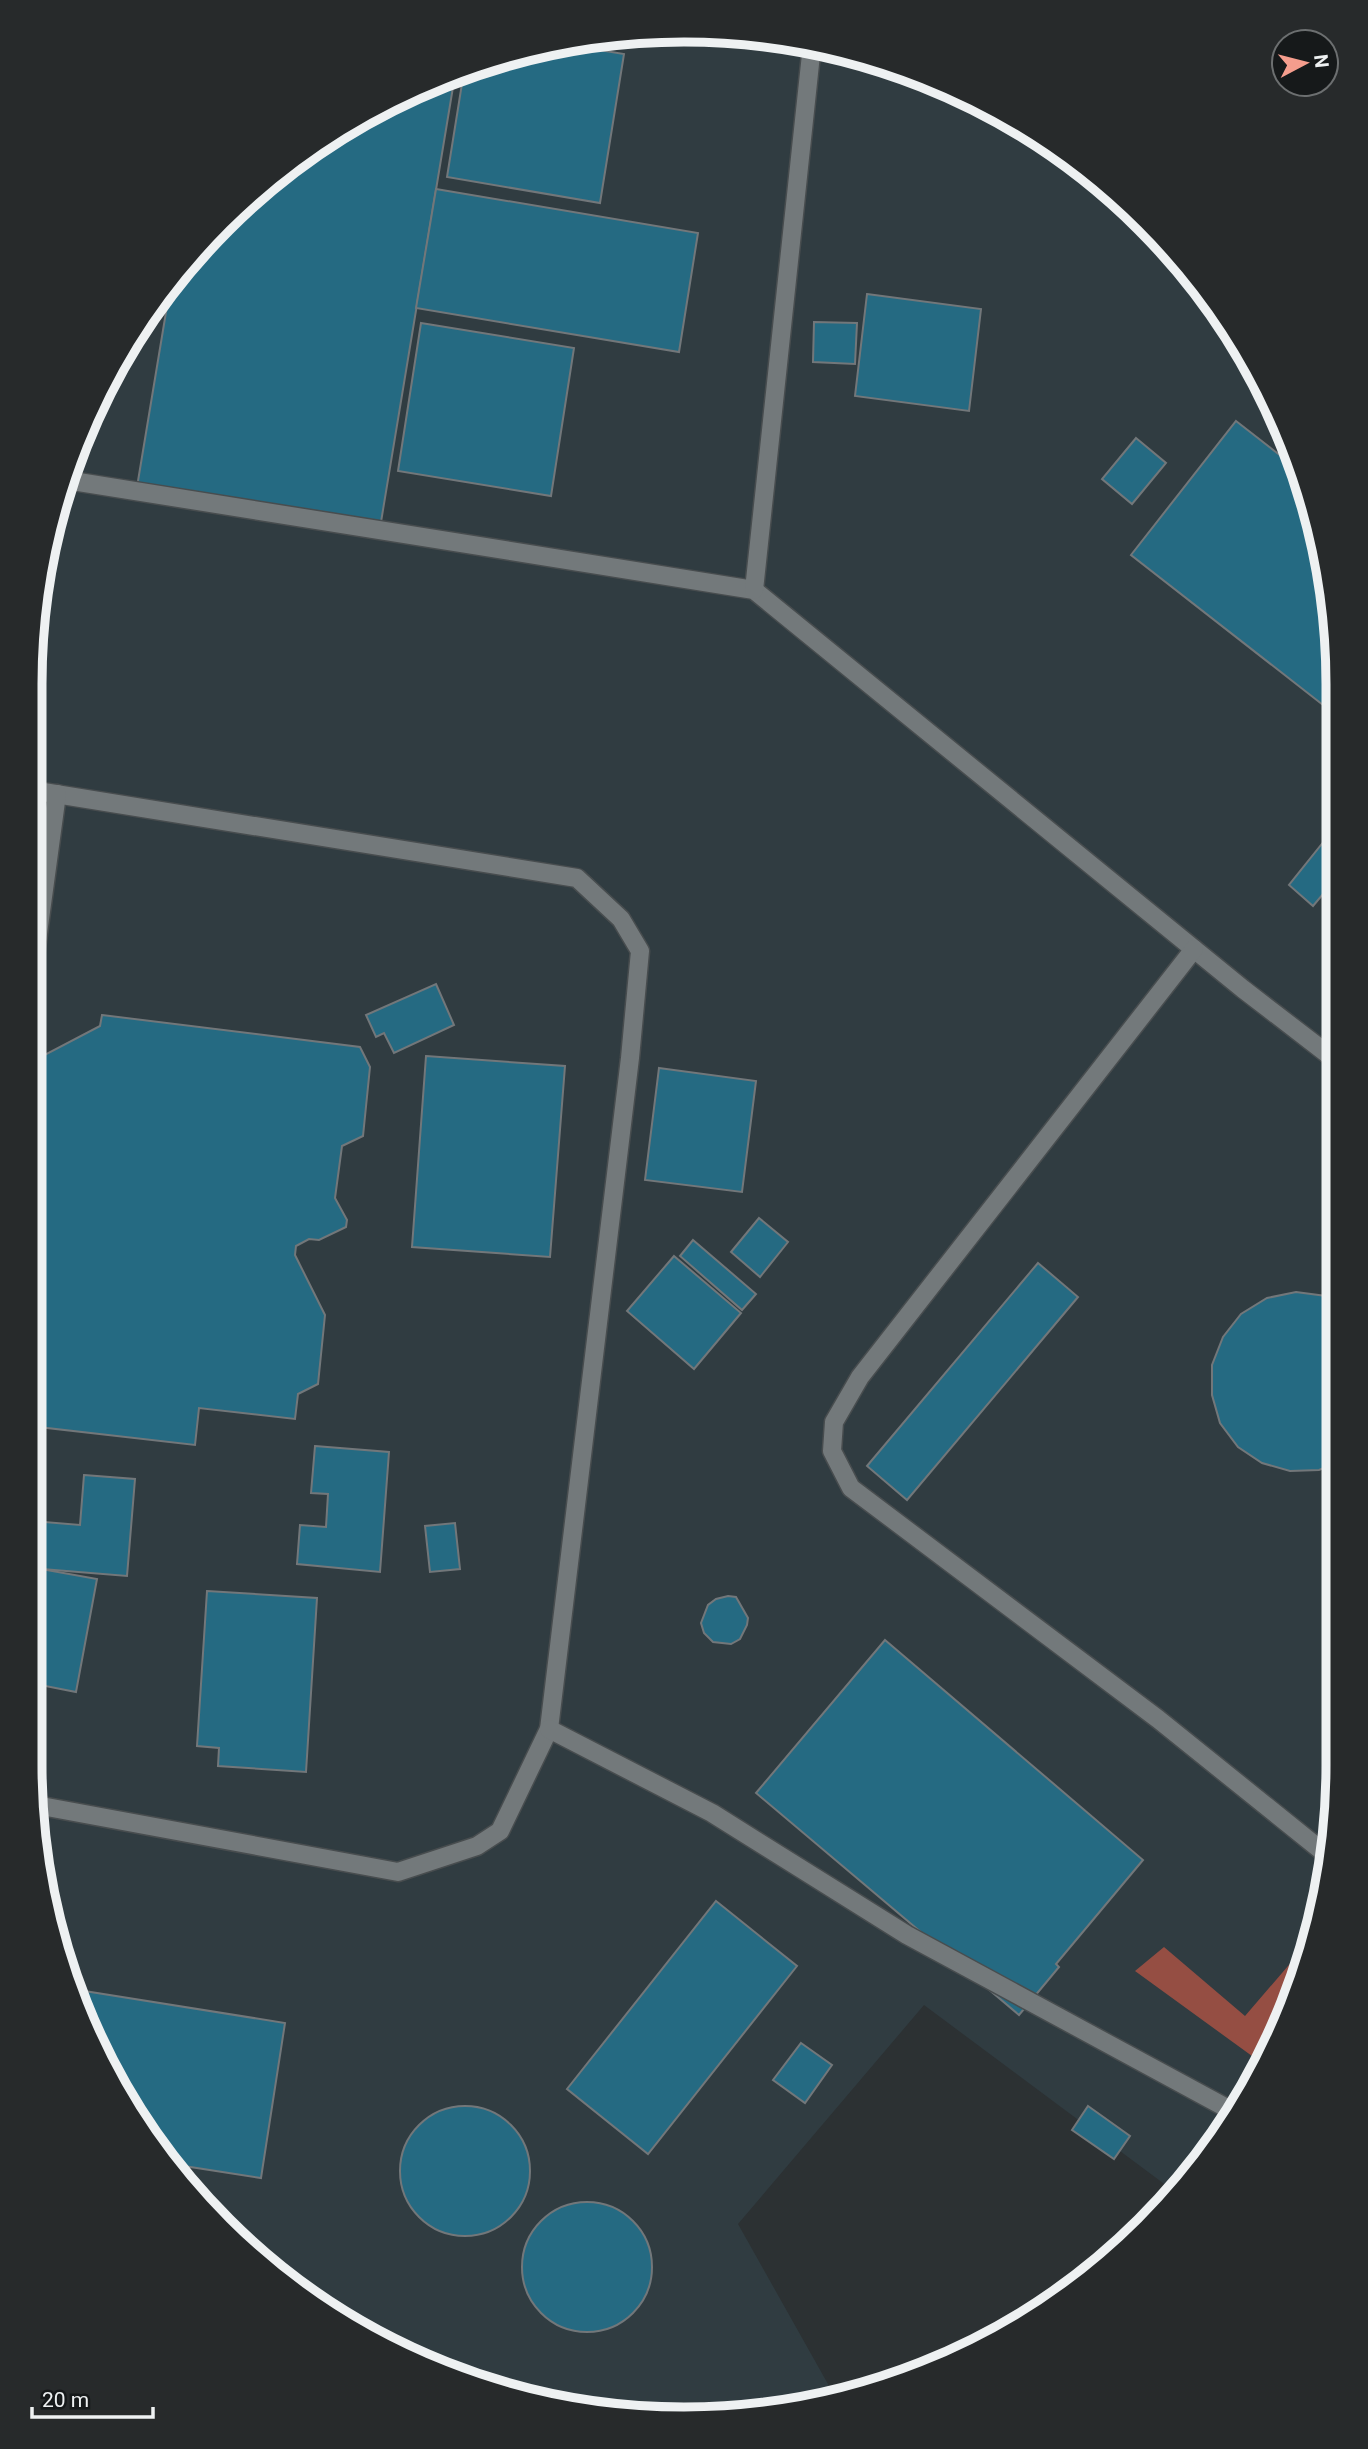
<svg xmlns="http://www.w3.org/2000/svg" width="1368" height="2449" font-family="Roboto,sans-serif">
	<rect width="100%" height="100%" fill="#2c3133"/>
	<path fill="#303c41" d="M642,31L770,35L895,65L1011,118L1146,221L1228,321L1303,473L1333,599L1337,1807L1304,1975L1250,2092L1171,2189L924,2005L738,2224L833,2393L726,2418L514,2397L320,2309L165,2163L64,1975L30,1765L31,642L52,514L118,357L192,252L286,165L395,97L515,52Z"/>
	<path fill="#954e43" d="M1164,1947L1245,2016L1300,1952L1307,1957L1304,1975L1263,2064L1135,1971Z"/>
	<g fill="#256a82" stroke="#72777a" stroke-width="2">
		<path d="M562,44L624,54L600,203L447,177L464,71L515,52Z"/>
		<path d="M455,75L380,528L137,487L171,282L192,252L286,165L395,97Z"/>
		<path d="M436,189L698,233L679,352L416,308Z"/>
		<path d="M867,294L981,309L969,411L855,396Z"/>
		<path d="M814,322L857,323L855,364L813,362Z"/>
		<path d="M421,323L574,348L551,496L398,471Z"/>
		<path d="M1236,421L1304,474L1333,599L1332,712L1131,555Z"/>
		<path d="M1136,438L1166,463L1132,504L1102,479Z"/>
		<path d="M1333,830L1334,881L1313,906L1289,885Z"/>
		<path d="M436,984L454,1025L394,1053L384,1033L376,1037L366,1015Z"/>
		<path d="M102,1015L360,1047L370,1067L363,1136L342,1146L335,1198L347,1220L346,1227L319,1240L309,1239L296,1246L295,1255L325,1315L318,1384L298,1394L295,1419L199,1408L195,1445L30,1426L31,1062L100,1026Z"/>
		<path d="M426,1056L565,1066L550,1257L412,1247Z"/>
		<path d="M659,1068L756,1081L742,1192L645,1180Z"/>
		<path d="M759,1218L788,1242L760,1277L731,1252Z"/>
		<path d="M693,1240L756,1294L742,1310L680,1256Z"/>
		<path d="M674,1256L741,1313L694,1369L627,1311Z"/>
		<path d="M1038,1263L1078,1297L907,1500L867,1466Z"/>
		<path d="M1296,1292L1326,1296L1335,1301L1336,1463L1319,1470L1290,1471L1262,1463L1238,1447L1220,1423L1212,1395V1365L1223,1337L1241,1314L1267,1298Z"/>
		<path d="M315,1446L389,1452L380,1572L297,1564L300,1525L326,1527L328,1494L311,1493Z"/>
		<path d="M84,1475L135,1479L127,1576L30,1568L33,1521L80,1525Z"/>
		<path d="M455,1523L460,1569L430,1572L425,1526Z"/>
		<path d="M30,1567L97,1579L76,1692L30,1683Z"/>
		<path d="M207,1591L317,1598L306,1772L218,1766L219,1748L197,1746Z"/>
		<path d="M728,1596L736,1597L748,1618L747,1625L740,1639L731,1644L713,1642L704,1633L701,1623L708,1605L716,1599Z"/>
		<path d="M885,1640L1143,1860L1056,1964L1059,1967L1019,2015L756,1793Z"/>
		<path d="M716,1901L797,1966L648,2154L567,2089Z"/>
		<path d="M72,1989L285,2023L261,2178L165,2163Z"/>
		<path d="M801,2043L832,2065L805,2103L773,2080Z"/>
		<circle cx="465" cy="2171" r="65"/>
		<path d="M1088,2106L1130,2136L1114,2159L1072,2130Z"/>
		<circle cx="587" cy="2267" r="65"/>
	</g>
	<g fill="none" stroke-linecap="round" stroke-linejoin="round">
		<defs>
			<g id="minor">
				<path d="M66,480L754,590L1243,989L1334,1059"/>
				<path d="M754,590L812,45"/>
				<path d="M31,790L577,878L621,919L640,951L630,1058L549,1729L500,1831L477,1846L398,1872L36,1805"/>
				<path d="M1194,949L860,1377L834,1422L832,1451L851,1488L1158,1719L1327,1855"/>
				<path d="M31,985L57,794"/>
				<path d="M549,1729L712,1813L907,1935L1234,2112"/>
			</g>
		</defs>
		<use href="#minor" stroke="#484d4f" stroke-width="21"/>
		<use href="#minor" stroke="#73797b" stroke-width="18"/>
	</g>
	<path d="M0 0H1368V2449H0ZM684 42H684A642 642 0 0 1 1326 684V1765A642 642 0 0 1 684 2407H684A642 642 0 0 1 42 1765V684A642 642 0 0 1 684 42Z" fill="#272a2b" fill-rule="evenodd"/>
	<path fill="none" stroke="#eef1f2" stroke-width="9" d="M684 42H684A642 642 0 0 1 1326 684V1765A642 642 0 0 1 684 2407H684A642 642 0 0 1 42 1765V684A642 642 0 0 1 684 42Z"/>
	<g transform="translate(1305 63) rotate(83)"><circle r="33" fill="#16191a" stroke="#6c6f70" stroke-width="2"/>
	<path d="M0-5L12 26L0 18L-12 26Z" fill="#f59d8d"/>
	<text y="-10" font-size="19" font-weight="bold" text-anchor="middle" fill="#eef1f2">N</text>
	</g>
	<path d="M32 2407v10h121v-10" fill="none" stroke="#eef1f2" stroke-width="3.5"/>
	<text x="42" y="2407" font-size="21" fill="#eef1f2" stroke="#16191a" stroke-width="5" paint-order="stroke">20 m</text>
</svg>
